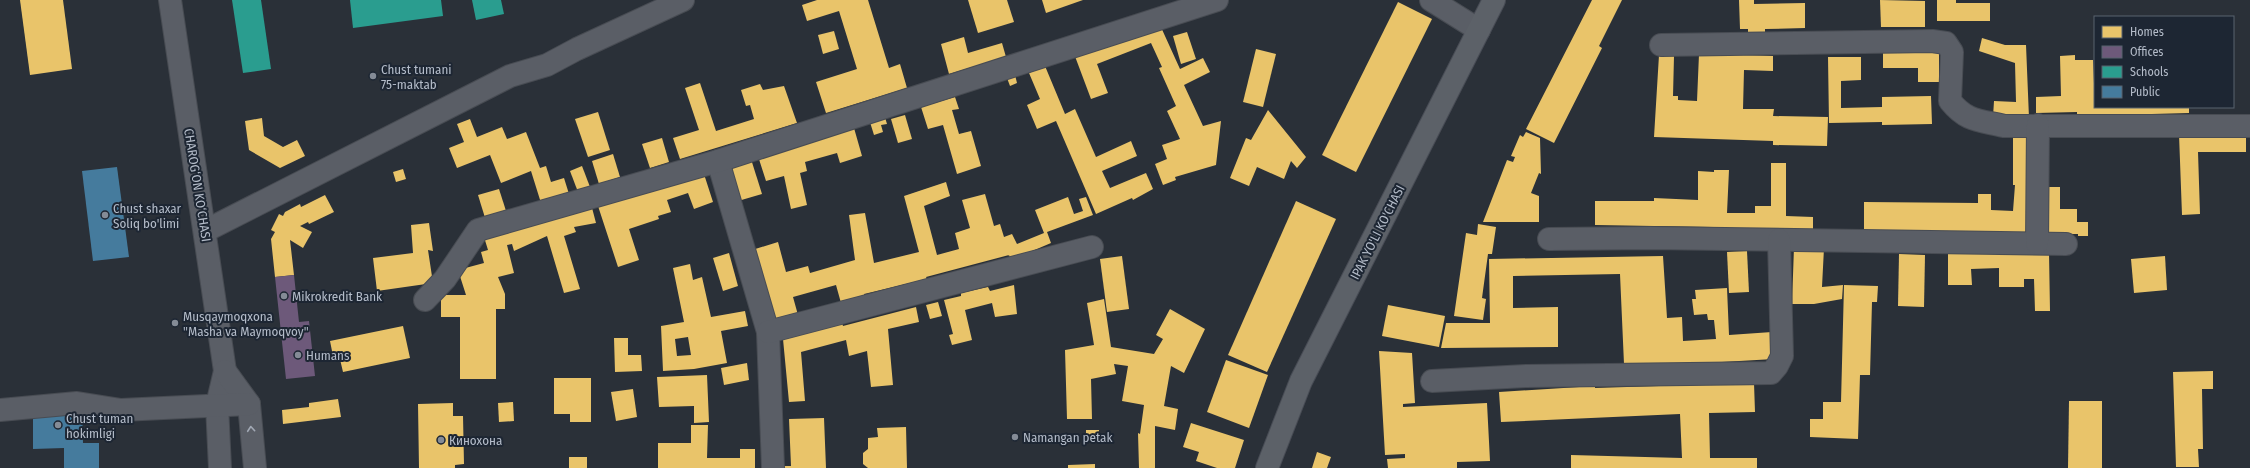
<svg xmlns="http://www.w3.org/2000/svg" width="2250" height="468" font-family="'Fira Sans Condensed',sans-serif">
	<rect width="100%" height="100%" fill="#2a3038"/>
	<g fill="#e9c46a" fill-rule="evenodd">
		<path d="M20,0H63L72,69L30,75Z"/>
		<path d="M817,0H868L889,68L900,64L907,88L826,113L816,82L857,69L839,11L807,21L802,5Z"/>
		<path d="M968,0H1007L1014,22L978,33Z"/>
		<path d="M1042,0H1083L1046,13Z"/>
		<path d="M1592,0H1622L1599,46L1602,48L1554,143L1526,129Z"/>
		<path d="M1739,0H1754V4L1805,3V28L1765,29V34H1748V29H1740Z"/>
		<path d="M1880,0L1925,1V27H1881Z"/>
		<path d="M1937,0H1956V3H1990V21H1937Z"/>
		<path d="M1398,2L1432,19L1356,172L1322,155Z"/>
		<path d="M1160,25L1180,69L1203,58L1210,72L1184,85L1203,126L1221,121L1216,165L1175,177L1176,180L1163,185L1155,164L1167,159L1162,145L1180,139L1167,111L1176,106L1159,68L1162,67L1151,43L1097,64L1108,93L1091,99L1073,51Z"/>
		<path d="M834,31L839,49L823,54L818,35Z"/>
		<path d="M1187,32L1196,59L1181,64L1173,36Z"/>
		<path d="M964,37L968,53L1002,43L1006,57L949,74L941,44Z"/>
		<path d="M1982,38L2005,45H2026L2029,118L1993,117L1994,101L2016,102L2015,63L1979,51Z"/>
		<path d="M1256,49L1276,54L1263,107L1243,102Z"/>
		<path d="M1743,51V55L1773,56V71L1744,70L1743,109H1774L1773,116L1828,117L1827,146L1773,145V141L1654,137L1659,55L1674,56L1673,96H1678V100L1697,101L1699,54Z"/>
		<path d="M1883,53H1939V82H1918V68H1883Z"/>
		<path d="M2075,55V60H2093L2095,107H2189V113L2077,116V112L2036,113V97L2061,96L2060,56Z"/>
		<path d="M1828,57H1861V80L1841,81V108L1882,107V97L1931,96L1932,124L1882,125V122L1829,123Z"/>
		<path d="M1045,66L1065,114L1075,109L1096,157L1131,141L1137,156L1102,171L1110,188L1146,173L1153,189L1133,200L1132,198L1096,214L1056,121L1037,129L1027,105L1040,99L1029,73Z"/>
		<path d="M1015,75L1017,83L1010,86L1007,78Z"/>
		<path d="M700,83L716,131L754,119L750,105L746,106L741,90L760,84L763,90L784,86L797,123L680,159L673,138L699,130L685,88Z"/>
		<path d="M955,97L959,109L952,110L959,134L971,131L981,166L957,174L943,125L928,129L921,107Z"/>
		<path d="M1268,110L1306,157L1297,168L1291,161L1284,179L1257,167L1249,186L1230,178L1246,138L1251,140Z"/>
		<path d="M598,112L610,150L588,157L575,119Z"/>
		<path d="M884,114L887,124L881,125L883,132L874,135L869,119Z"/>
		<path d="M905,115L912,139L898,143L891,119Z"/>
		<path d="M262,118L264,136L283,147L297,140L305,156L280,168L249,150L245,121Z"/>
		<path d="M470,119L477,137L502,127L507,139L526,132L540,168L546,166L551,182L564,178L569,194L541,203L531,171L501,183L490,155L457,168L449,148L464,142L457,124Z"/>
		<path d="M854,128L862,156L840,163L837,153L805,162L807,171L800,173L807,205L791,209L784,176L766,181L757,153Z"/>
		<path d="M2013,130H2030V234H1864V202L1978,203V194H1991V210L2013,211L2015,185H2013Z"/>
		<path d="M1526,132L1540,138L1541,174L1539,173L1531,193L1539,196V222H1483L1507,160L1513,162L1515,157L1511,156L1520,135L1523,137Z"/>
		<path d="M2246,133V152H2198L2200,214L2182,215L2179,134Z"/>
		<path d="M662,138L669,162L650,168L642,144Z"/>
		<path d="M613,154L620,177L599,184L592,161Z"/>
		<path d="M751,159L762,194L738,201L728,166Z"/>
		<path d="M1771,163H1786V216L1813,217V232L1713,230V227L1595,225V201H1654V198L1698,200V171L1714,172V170H1729L1727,213H1755V206H1771Z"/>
		<path d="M582,166L590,187L578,192L570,171Z"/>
		<path d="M403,169L406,179L396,182L393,172Z"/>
		<path d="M703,171L713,202L694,209L688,193L667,200L671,212L658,216L659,219L629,229L639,260L618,267L598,206Z"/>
		<path d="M946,182L950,196L924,206L937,255L959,249L955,233L970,228L962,200L985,194L994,226L1000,224L1004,237L1012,234L1017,244L1044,233L1035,210L1068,197L1074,214L1083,211L1079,199L1086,197L1093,215L1047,232L1051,243L1011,260L1007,250L1009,255L926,277L927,279L864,294L865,297L841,303L836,285L793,297L798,315L771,323L752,250L778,242L786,272L808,266L810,273L855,260L849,215L865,213L874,263L919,252L904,196Z"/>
		<path d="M2046,187H2060V209H2077V222H2088V236H2078V234H2045Z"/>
		<path d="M499,189L507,214L486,221L478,195Z"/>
		<path d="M325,195L334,212L309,224L308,222L300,226L312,232L303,248L290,240L294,275L275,277L271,239L275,232L271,230L279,214L283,216L285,212L300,204L301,207Z"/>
		<path d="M1296,201L1336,219L1267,372L1228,355Z"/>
		<path d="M591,204L596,223L574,227L576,232L564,236L580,289L564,293L547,236L514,251L512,244L507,245L514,273L498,277L505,294V309H496V379H460V317H441V295H466L458,270L484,263L481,252L488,250L484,237Z"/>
		<path d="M429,223L433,251L428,250L433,283L377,291L373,258L413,253L411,225Z"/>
		<path d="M1478,224L1496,227L1492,254H1488L1482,298L1486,299L1483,320L1454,316L1466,233L1477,235Z"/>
		<path d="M1794,247L1824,248L1822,287L1843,285L1842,299L1814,304H1792Z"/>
		<path d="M1747,251L1749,292L1729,293L1727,252Z"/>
		<path d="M2049,252L2050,311H2035L2034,279H2024V287H1999V268L1971,269L1972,285H1948V253Z"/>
		<path d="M729,253L738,286L723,291L713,258Z"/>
		<path d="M1899,254L1925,255L1924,307L1898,306Z"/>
		<path d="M1122,256L1129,309L1107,312L1100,259Z"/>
		<path d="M1663,256L1667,318L1682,317L1683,341L1716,339L1714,320H1708L1707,314L1694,315L1692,299H1696L1695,290L1727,288L1729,335L1772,332L1774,359L1670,365L1624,364L1620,274L1513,276V308L1558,307V347L1441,348L1446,323H1490L1489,259Z"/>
		<path d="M2165,256L2167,290L2134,293L2131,259Z"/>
		<path d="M690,264L693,280L702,277L711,317L745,311L748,326L721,331L727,363L694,369L663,371L661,326L684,322L673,268ZM688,337L691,355L677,356L675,339Z"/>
		<path d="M1014,285L1017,314L995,317L992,303L965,310L972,340L952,345L949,335L953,334L944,300L961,296V293L988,287L990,291Z"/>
		<path d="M1844,285L1878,286L1877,302H1872L1870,375H1860L1858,439L1810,437V419H1823V402H1841Z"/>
		<path d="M1104,299L1111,347L1154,354L1163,339L1156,335L1170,309L1205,329L1184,373L1171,366L1164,406L1178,409L1175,430L1155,426V468H1139L1138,433L1140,434L1144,405L1122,401L1128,366L1114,364L1116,374L1091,379L1092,419H1067L1065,350L1094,345L1087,303Z"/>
		<path d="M938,302L942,316L930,319L926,305Z"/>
		<path d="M1388,305L1445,316L1439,347L1382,336Z"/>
		<path d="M916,307L919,322L888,329L893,385L871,387L867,351L849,356L846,340L801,352L805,401L789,402L783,339L842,323L843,326Z"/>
		<path d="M403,326L410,358L343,372L339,355L333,356L330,341Z"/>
		<path d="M614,338H628V355H641L642,371L615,372Z"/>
		<path d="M1379,351L1412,353L1415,403L1403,404V407L1487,403L1490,461L1457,462V468H1388L1387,459L1405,458V454L1385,455Z"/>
		<path d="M1226,360L1268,375L1249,428L1207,412Z"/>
		<path d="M747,363L749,380L724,385L721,368Z"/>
		<path d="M2213,371V389H2202L2203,449H2198L2199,467H2176L2173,372Z"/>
		<path d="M707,375L709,422L694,423V406L659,407L657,377Z"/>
		<path d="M554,378H591V422H570V414H554Z"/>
		<path d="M1754,383L1755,412L1709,413L1710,458H1757V468H1571V455L1682,458L1680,414L1501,422L1499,392L1595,386V388Z"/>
		<path d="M633,389L637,417L616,421L611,392Z"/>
		<path d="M338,399L341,417L283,424L282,410L309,407V403Z"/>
		<path d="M2069,401H2102V468H2068Z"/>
		<path d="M513,402L514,421L499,422L498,403Z"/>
		<path d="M453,403V416H463L464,464L455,465V468H419L418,404Z"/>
		<path d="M824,418L826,468H781V466H791L789,419Z"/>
		<path d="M1191,423L1244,440L1235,468H1217L1196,461L1199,452L1183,447Z"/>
		<path d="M691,425H708L707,458H740V449H755V468H658V443H691Z"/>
		<path d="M906,427L907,468H868L863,464V453L868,449V438L878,437L877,428Z"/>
		<rect x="1086" y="430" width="13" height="11"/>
		<path d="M1317,452L1331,457L1327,468H1312Z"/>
		<rect x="569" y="457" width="18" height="11"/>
		<path d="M1095,464V468H1068V465Z"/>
	</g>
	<path fill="#6d597a" d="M294,275L299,322L309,321L315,376L286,379L275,277Z"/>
	<g fill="#2a9d8f">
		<path d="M232,0H261L271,69L243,73Z"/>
		<path d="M350,0H441L443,16L353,28Z"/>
		<path d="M472,0H501L504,14L476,20Z"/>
	</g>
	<g fill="#457b9d">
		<path d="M117,167L129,257L93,261L82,171Z"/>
		<path d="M33,407H82L83,443H99V468H64V448L33,449Z"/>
	</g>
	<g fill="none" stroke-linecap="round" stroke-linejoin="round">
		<defs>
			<g id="minor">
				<path d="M170,0L225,371L217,405L220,468"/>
				<path d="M1431,0L1479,30"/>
				<path d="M1661,45L1932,41L1946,43L1952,52L1950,101C1967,122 1979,120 2004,126H2250"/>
				<path d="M718,161L768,332L773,468"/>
				<path d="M205,231L510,76L547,65L577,49L683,0"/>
				<path d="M1549,239L1651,238L2066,244"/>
				<path d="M2037,243L2038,125"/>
				<path d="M425,300L445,279L478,230L718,161L1217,0"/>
				<path d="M768,332L1092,247"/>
				<path d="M225,371L249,404L255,468"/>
				<path d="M1432,381L1526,376L1771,373L1777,366L1782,356L1779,240"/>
				<path d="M0,410L77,403L121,410L249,404"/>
			</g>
			<path id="major" d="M1267,468L1301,381L1494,0"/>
		</defs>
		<use href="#minor" stroke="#484c53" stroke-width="24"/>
		<use href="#major" stroke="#484c55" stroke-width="24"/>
		<use href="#minor" stroke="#5a5e66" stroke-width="22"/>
		<use href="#major" stroke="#5c6168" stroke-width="22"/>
	</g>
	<defs><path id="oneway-chevron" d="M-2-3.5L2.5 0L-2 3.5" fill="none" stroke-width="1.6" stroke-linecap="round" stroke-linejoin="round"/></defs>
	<use stroke="#a2a9b5" href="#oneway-chevron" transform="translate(251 429) rotate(-95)"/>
	<g fill="#848b96" stroke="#1d2633" stroke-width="1.5">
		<circle cx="373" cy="76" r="4"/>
		<circle cx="105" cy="215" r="4"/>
		<circle cx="284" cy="296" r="4"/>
		<circle cx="175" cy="323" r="4"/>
		<circle cx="298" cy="355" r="4"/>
		<circle cx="58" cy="425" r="4"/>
		<circle cx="1015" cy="437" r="4"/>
		<circle cx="441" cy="440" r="4"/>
	</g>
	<g text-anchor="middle" stroke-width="4" stroke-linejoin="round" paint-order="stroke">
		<g font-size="13" fill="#b4bcc9" stroke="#1d2633" text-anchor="start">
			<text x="381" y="74">Chust tumani<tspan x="381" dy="15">75-maktab</tspan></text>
			<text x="113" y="213">Chust shaxar<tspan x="113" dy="15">Soliq bo'limi</tspan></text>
			<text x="292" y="301">Mikrokredit Bank</text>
			<text x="183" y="321">Musqaymoqxona<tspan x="183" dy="15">"Masha va Maymoqvoy"</tspan></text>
			<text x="306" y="360">Humans</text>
			<text x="66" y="423">Chust tuman<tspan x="66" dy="15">hokimligi</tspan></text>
			<text x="1023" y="442">Namangan petak</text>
			<text x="449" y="445">Кинохона</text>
		</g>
		<g font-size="13" fill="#b4bcc9" stroke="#1d2633">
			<text transform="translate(198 185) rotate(81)" y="5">CHAROG‘ON KO‘CHASI</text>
			<text transform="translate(1377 232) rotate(-63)" y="5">IPAK YO'LI KO'CHASI</text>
		</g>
	</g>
	<rect x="2094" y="16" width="140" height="92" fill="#1d2633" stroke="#59626f"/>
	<rect x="2102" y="26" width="20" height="12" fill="#e9c46a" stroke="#59626f"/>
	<text x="2130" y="36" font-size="12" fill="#b4bcc9">Homes</text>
	<rect x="2102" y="46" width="20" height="12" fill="#6d597a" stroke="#59626f"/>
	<text x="2130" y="56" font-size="12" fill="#b4bcc9">Offices</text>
	<rect x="2102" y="66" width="20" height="12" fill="#2a9d8f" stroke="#59626f"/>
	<text x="2130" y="76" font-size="12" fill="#b4bcc9">Schools</text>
	<rect x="2102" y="86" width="20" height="12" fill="#457b9d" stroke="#59626f"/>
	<text x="2130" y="96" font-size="12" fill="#b4bcc9">Public</text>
</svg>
